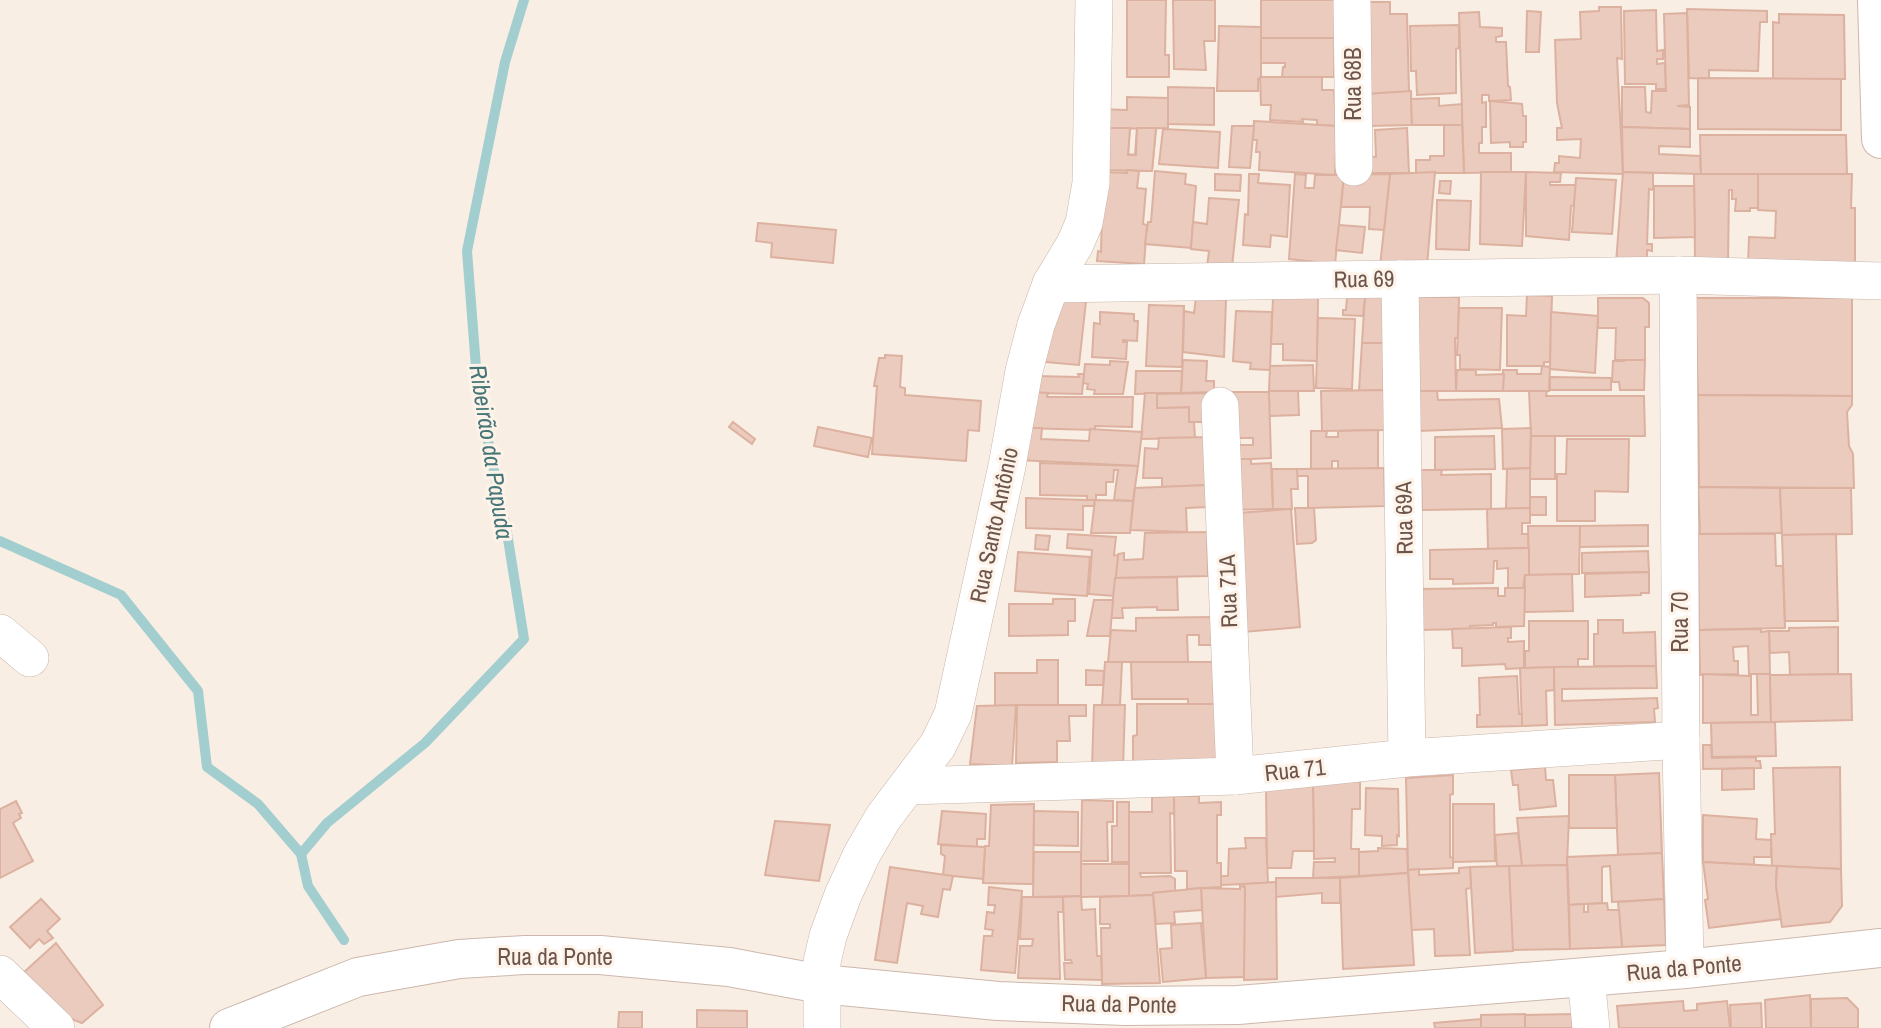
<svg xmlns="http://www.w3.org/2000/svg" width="1881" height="1028" font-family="'Archivo Narrow',sans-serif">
	<rect width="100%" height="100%" fill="#f9eee3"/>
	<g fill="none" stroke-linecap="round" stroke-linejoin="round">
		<g stroke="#a2ced0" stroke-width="10">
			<path d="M0,541L121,595L198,691L207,767L258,804L301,854L308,886L344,940"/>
			<path d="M301,854L327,823L425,743L524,639L507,533L478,393L467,251L505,62L524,0"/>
		</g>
	</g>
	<g fill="#ebcbbe" stroke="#dcb1a0" stroke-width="2">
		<path d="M1127,0H1166L1165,55H1169V77H1127Z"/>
		<path d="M1173,0H1215V41H1204L1206,70L1174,69Z"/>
		<path d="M1261,0H1337L1335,38H1261Z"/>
		<path d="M1362,2H1390V14H1407L1409,92L1365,95Z"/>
		<path d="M1599,7H1621L1622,59L1617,58L1623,174L1554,172L1555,163H1559V156L1580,158L1581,139L1557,140V128H1562L1557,103L1555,40L1581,39L1580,12L1599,11Z"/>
		<path d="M1687,9L1767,11V22H1760L1758,71L1709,70V79L1689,78Z"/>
		<path d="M1656,10L1657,51L1663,50V59H1657V64L1665,63L1666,89H1656V84H1625L1624,11Z"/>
		<path d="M1527,11L1541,12L1539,52H1526Z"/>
		<path d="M1479,12L1480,27L1502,28V36L1496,37V42H1506L1508,86L1510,87L1511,100L1489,101V95H1482V103L1486,102V127H1482V143H1479V153H1511V172L1464,173L1459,13Z"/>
		<path d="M1687,13L1689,105L1677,106L1690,107V129L1622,127V87H1645L1646,112L1651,113L1652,91H1666L1664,14Z"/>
		<path d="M1779,14L1844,15L1845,79H1773V22L1779,23Z"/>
		<path d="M1459,25V48L1456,49V93L1417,95L1416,71H1411L1410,26Z"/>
		<path d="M1219,26L1261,27V79H1258V91H1217Z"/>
		<path d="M1261,38H1335L1334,77H1282L1283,67H1285V63H1261Z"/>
		<path d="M1260,77H1322V90H1334L1336,126L1317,125V120L1302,119L1303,122L1270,120L1271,105H1261Z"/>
		<path d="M1698,78L1841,79V130L1698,129Z"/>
		<path d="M1168,87L1214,88V125L1168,124Z"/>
		<path d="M1411,91L1412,125L1368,126L1365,94Z"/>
		<path d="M1127,97L1168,98V128L1099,129L1100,109L1127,110Z"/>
		<path d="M1439,98V106L1462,104V125H1412L1411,99Z"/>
		<path d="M1490,101L1522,104L1523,116H1526V142H1523V147H1510V142L1491,143Z"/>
		<path d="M1254,121L1337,126L1335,175L1259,170L1260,152H1256L1257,140H1253Z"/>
		<path d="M1444,125H1462L1464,173H1416V160H1430V156H1444Z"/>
		<path d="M1232,126H1254L1250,168L1229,167Z"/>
		<path d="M1622,127L1690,129V147L1659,146V154L1700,156L1701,174L1623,172Z"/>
		<path d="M1107,128H1130L1128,154L1135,155L1137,128H1156L1152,171L1103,170Z"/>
		<path d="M1107,128H1130L1128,155H1136L1137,128H1156L1152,171L1103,170Z"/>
		<path d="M1407,128L1409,173H1367L1366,156L1376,157L1375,130Z"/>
		<path d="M1163,129L1220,132L1218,168L1159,164Z"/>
		<path d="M1700,135H1846L1847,174H1701Z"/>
		<path d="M1127,170L1139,171L1137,188L1146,189L1143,224L1147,225L1144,264L1097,261L1098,251L1101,252L1103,172L1127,173Z"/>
		<path d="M1155,171L1186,174L1185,184L1196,186L1191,248L1145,244L1148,222H1151Z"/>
		<path d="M1435,172L1427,265L1380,266L1390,174Z"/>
		<path d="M1481,172H1526L1522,246L1480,244Z"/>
		<path d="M1526,172L1561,173L1560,182H1550V185H1576L1574,205L1571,206L1569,240L1526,236Z"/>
		<path d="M1623,172L1653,173V190L1649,189L1647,244H1652V251L1647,250V265L1616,263Z"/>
		<path d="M1215,174L1241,175L1240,191L1215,190Z"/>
		<path d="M1249,174H1259L1258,183L1290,185L1287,237L1271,235L1270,247L1243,245L1245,214L1248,215Z"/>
		<path d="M1295,174L1306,175L1305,188H1314L1315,175H1344L1335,264L1289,259Z"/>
		<path d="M1390,174L1384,230L1369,229L1370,207H1341L1344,175Z"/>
		<path d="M1694,174H1758V208H1750V211H1735L1736,199H1732V190H1729L1728,264L1695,262Z"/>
		<path d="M1758,174H1852L1851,208H1855V262L1748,265L1749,237L1775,238L1776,211L1758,210Z"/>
		<path d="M1576,178L1616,180L1612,234L1572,232Z"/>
		<path d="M1451,181L1450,194L1439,193L1440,181Z"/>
		<path d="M1654,186H1694L1695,237L1654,238Z"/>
		<path d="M1209,198L1239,200L1232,267H1207L1209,251L1191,249L1193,222L1207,224Z"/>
		<path d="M1437,200L1471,201L1469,250L1436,249Z"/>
		<path d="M758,223L836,230L833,263L771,257L772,243L756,241Z"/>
		<path d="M1339,225L1365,227L1362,253L1336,250Z"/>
		<path d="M1527,295L1552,296L1550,362H1544V366H1507V315L1526,316Z"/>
		<path d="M1365,296H1388L1387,343H1362Z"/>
		<path d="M1196,297L1226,299L1224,357L1183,352L1184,311L1194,313Z"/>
		<path d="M1365,297L1363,316L1343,315V310H1346L1347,298Z"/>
		<path d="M1415,297H1459L1458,338H1455L1456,391H1417Z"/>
		<path d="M1273,298H1318L1317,361L1283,360V344H1271Z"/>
		<path d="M1598,298H1643L1649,303V327H1645V360H1615L1616,328H1598Z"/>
		<path d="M1695,298H1852V396L1698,395Z"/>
		<path d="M1044,300L1086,301L1079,365L1035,361Z"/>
		<path d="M1149,305L1184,306L1182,367L1146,366Z"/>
		<path d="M1459,308H1502L1500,370L1460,369V355H1457Z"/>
		<path d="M1236,311L1272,312L1270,370L1250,369L1251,363L1233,361Z"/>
		<path d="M1100,312L1134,314V321H1138L1137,341L1123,340V342H1127L1126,359L1092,357L1094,323L1100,324Z"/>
		<path d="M1551,312L1598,316L1595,373L1550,369Z"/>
		<path d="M1318,318L1355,319L1352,389L1316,388Z"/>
		<path d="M1362,343H1387L1386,390L1359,391Z"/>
		<path d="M885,355L902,356L900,387L905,388V395L981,401L979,431L968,430L966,461L872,454L877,386H874L879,358H885Z"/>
		<path d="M1183,360L1207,361L1206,381H1214V392L1181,393Z"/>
		<path d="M1624,360H1645L1644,390H1620L1619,382H1612L1613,361H1624Z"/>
		<path d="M1110,361L1128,362L1123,394H1094L1095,390L1087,389L1088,384L1083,383L1085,364L1110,365Z"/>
		<path d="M1313,365L1314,391H1269L1270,366Z"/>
		<path d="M1542,366L1550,367L1549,391H1503V370H1517V374H1541Z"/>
		<path d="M1457,370H1476V375L1504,374L1503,391H1456Z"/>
		<path d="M1136,371H1182L1181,393L1135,394Z"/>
		<path d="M1078,374H1084L1082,394L1034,393L1035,376L1079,377Z"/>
		<path d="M1550,377L1611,378V390H1550Z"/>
		<path d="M1386,390L1385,430L1322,431L1321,391Z"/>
		<path d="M1269,391H1298L1299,415L1269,416Z"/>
		<path d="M1417,391H1437L1438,400L1499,399L1502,428L1418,431Z"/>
		<path d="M1529,391H1547L1546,396H1644L1645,436H1531Z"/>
		<path d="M1030,392L1048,393L1047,397H1133L1132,427L1095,426V430L1021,428Z"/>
		<path d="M1233,392H1269L1271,458L1230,460V445H1253V438H1229Z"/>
		<path d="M1145,393H1213L1157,394V408L1189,407V422H1194L1195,438L1141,439Z"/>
		<path d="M1210,393V422H1189V407L1157,408V394Z"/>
		<path d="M1698,395L1852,396V405L1847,412L1849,446L1853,454L1854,488L1699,487Z"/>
		<path d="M733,422L755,439L752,444L729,427Z"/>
		<path d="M818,427L872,438L868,457L814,446Z"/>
		<path d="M1021,428H1042L1041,439L1089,441L1090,429L1142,432L1138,466L1019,460Z"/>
		<path d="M1531,428L1530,468L1503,469L1502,429Z"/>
		<path d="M1378,430V469H1338V461H1332V469H1311V431H1327L1326,437H1338V431Z"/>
		<path d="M1494,436L1495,469L1435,470V437Z"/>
		<path d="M1531,436H1555V479H1530Z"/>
		<path d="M1211,437L1209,485L1162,487V478H1143L1145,448L1158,449L1159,438Z"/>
		<path d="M1567,439H1629L1628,492L1595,491V521H1557V474H1566Z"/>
		<path d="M1228,459H1251V464L1271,463L1273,509L1227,510Z"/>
		<path d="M1040,463L1138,466L1133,501L1114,500L1118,470H1114L1113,482H1106V495H1096V500H1087V496L1040,495Z"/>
		<path d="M1384,468L1385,506L1308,508V476H1297V469Z"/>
		<path d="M1530,468V508L1506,509L1507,469Z"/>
		<path d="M1272,469H1297L1298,489H1291L1292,509H1273Z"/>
		<path d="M1421,470H1442L1441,475L1491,474V509L1422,510Z"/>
		<path d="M1209,485L1208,507L1186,508L1187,532L1130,530L1135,488Z"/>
		<path d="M1698,487L1780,488L1782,533L1700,534Z"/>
		<path d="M1780,488H1851L1852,534L1782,535Z"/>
		<rect x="1530" y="497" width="16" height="18"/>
		<path d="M1026,498L1087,500H1095L1094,506H1083V530L1026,528Z"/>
		<path d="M1095,500L1133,501L1130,533H1091Z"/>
		<path d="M1295,508H1314L1316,540L1312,543L1297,544Z"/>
		<path d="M1530,508V523H1522V534H1528L1529,548L1488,549L1487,509Z"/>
		<path d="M1291,509L1300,627L1232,633L1223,514Z"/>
		<path d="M1648,525V546L1579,547L1580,526Z"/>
		<path d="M1528,526H1580L1579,574L1529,575Z"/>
		<path d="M1207,532L1208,576L1115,578L1118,554L1124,553V560L1143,559L1145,533Z"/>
		<path d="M1068,534L1116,537L1114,555L1118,556L1114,596L1089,594L1092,550L1067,548Z"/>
		<path d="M1698,534H1775L1776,566H1783L1785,628L1699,630Z"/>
		<path d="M1836,534L1838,621H1785L1782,535Z"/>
		<path d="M1036,535L1050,536L1048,550L1035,549Z"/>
		<path d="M1529,548V575H1525L1523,589L1508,588V568L1497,569V561H1494L1493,583L1453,584V579H1430V550Z"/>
		<path d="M1648,551L1649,572L1582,573V553Z"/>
		<path d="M1018,552L1090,557L1087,596L1015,591Z"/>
		<path d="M1649,572V593H1641V595L1585,597V574Z"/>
		<path d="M1572,574L1573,611L1524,612L1525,575Z"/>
		<path d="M1177,577L1178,610H1157V607L1122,608L1123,618H1111L1115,578Z"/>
		<path d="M1498,588V596H1505V588H1525L1524,626L1496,627V623H1493V625L1470,626V629L1418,630V589Z"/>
		<path d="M1053,599H1075V621H1068V635L1009,636V604H1053Z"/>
		<path d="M1094,600H1113L1110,636H1087Z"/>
		<path d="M1211,617L1212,645H1199V635H1187L1188,662H1108L1111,630L1136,631V618Z"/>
		<path d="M1598,620H1623V633L1655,632L1656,666H1594V634H1598Z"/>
		<path d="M1529,621H1588V659H1578V667L1525,668V651H1529Z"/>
		<path d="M1511,627V638H1508V642L1524,641V668L1506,669L1505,664L1462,666V648H1453L1452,629Z"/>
		<path d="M1838,627V674L1790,675L1789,652L1770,653L1769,631H1789V628Z"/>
		<path d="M1761,629V632L1769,631L1770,674H1749L1748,646L1733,647L1734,661H1738V674L1700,675L1699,630Z"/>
		<path d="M1037,660H1058V705L995,706V673H1037Z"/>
		<path d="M1105,662H1122L1120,705H1102Z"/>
		<path d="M1131,662H1213L1214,704H1188V699H1132Z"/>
		<path d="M1656,666L1657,688L1562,689V701L1657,698L1658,708L1654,709L1655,722L1555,725L1554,667Z"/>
		<path d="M1554,667V690L1546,691L1547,725L1522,726L1520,668Z"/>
		<path d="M1086,670L1104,671L1103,685H1086Z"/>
		<path d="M1703,674L1751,676V715H1758L1757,674H1770L1771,722L1703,723Z"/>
		<path d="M1851,674L1852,720L1771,722L1770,675Z"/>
		<path d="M1517,676L1519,714H1522V726L1477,727V715H1480L1479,678Z"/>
		<path d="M1137,704H1220L1221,764L1133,765V736L1137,735Z"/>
		<path d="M1016,705L1012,766L970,764L977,706Z"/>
		<path d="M1017,705H1086V716H1069L1070,741H1057V762L1016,763Z"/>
		<path d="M1094,705H1125L1123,768L1092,767Z"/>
		<path d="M1775,722L1776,756L1712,757L1711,723Z"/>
		<path d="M1703,745H1711L1712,758L1756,757V761H1760L1761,768L1703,769Z"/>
		<path d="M1545,767L1546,780H1553L1556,806L1520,810L1518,785H1513L1511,770Z"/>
		<path d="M1840,767L1841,869L1772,866L1771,834H1775L1773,768Z"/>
		<path d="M1754,768V789L1722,790V769Z"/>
		<path d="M1659,773L1662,853L1618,855L1615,775Z"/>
		<path d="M1453,775V794L1450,795V857L1453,858V868L1408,870L1406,778Z"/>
		<path d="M1569,775H1615L1617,828H1569Z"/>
		<path d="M1360,781V809H1352L1351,849H1359V876L1313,878L1314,862H1335V858L1314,859L1313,785Z"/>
		<path d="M1313,785L1314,851H1293L1291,868H1267L1266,788Z"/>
		<path d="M1366,788L1398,789L1399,836L1397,835V845L1382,846V836L1365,835Z"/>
		<path d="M1174,796V814L1170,813L1171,873H1140L1141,877L1170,876L1175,879V891L1153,893V895L1129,896V812H1152V797Z"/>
		<path d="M1174,796H1199V803L1221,802V815H1217V863H1221V887L1187,889V871H1175Z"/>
		<path d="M1082,800L1113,801V822H1107L1108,861H1081Z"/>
		<path d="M16,801L22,813L19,814L21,818L13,823L33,861L0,878V809Z"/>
		<path d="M1117,802H1129V862H1112V826H1117Z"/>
		<path d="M1034,804L1033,884L983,883L985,846H989L991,805Z"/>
		<path d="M1453,804H1494L1495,861L1453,862Z"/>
		<path d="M942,811L986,814L985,839H977V847L938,844Z"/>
		<path d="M1034,811L1078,812V846L1034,845Z"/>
		<path d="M1703,815L1757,819L1756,839L1771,840V857H1754V865L1703,862Z"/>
		<path d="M1569,816L1567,865L1522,866L1517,818Z"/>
		<path d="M775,821L830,825L819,881L765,875Z"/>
		<path d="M1518,833L1522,866L1497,867L1495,835Z"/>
		<path d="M1245,838H1266L1268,883L1221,885V876H1228L1229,849L1246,848Z"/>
		<path d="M941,845L985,847L983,879L943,875L945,856L941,854Z"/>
		<path d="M1378,848L1407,849L1408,873L1359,876V852L1378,851Z"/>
		<path d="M1034,852H1081V896L1033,897Z"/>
		<path d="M1662,853L1664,899L1612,902L1610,866L1602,867V903L1569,905L1567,857Z"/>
		<path d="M1703,862L1777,866L1776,886L1781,919L1709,928L1705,900L1708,899Z"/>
		<path d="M1081,864H1129V896L1081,897Z"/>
		<path d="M1567,865L1570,949L1512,950L1509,866Z"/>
		<path d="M1509,866L1513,951L1475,953L1470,867Z"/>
		<path d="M1777,866L1841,869L1842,906L1830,922L1782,927L1776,886Z"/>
		<path d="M890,867L953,876L950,890L943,889L938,917L921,914L923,906L907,903L897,963L875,960Z"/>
		<path d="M1470,867L1471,888L1466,889L1470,955L1435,956L1434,929L1411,930L1408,870L1419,869V875L1459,873V868Z"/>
		<path d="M1408,873L1414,965L1343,969L1340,878Z"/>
		<path d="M1276,878H1340V903H1322V893L1276,897Z"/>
		<path d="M1276,882L1277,979L1244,980V884Z"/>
		<path d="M1240,886L1245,887L1244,977L1206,978L1201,888L1240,889Z"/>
		<path d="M989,887L1022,891L1015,973L981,970L984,936H992L993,930L985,929L987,912L994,913L995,905H988Z"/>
		<path d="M1201,888L1202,910L1174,912L1175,923L1156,924L1153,893Z"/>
		<path d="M1153,895L1160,983L1102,984L1101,928H1110V924H1100V897Z"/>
		<path d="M1081,896L1082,910L1095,909L1097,956H1101L1102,980L1065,979L1064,963H1072L1071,960H1065L1063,897Z"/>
		<path d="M1022,897H1063V912H1058L1060,979L1018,978L1020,946H1032L1033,939H1020Z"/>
		<path d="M41,899L60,919L47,931L53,938L44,944L39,939L30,948L10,927Z"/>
		<path d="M1664,899L1666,945L1622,947L1618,902Z"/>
		<path d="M1607,903L1608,910H1619L1622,947L1570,949L1569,905L1584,904V912H1588V904Z"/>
		<path d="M1201,923L1206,978L1163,982L1160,949L1172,948L1171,925Z"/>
		<path d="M56,943L103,1005L82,1023L61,1015L23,973Z"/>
		<path d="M1810,995L1811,1028H1766L1765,1000Z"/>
		<path d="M1847,998L1858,1009V1028H1811V999Z"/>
		<path d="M1683,1001L1684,1011L1697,1010V1004L1727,1001L1730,1028H1619L1617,1006Z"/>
		<path d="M1761,1003L1762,1028H1731L1730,1005Z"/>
		<path d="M697,1010L747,1011V1028H697Z"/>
		<path d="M619,1012H642V1028H618Z"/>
		<path d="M1525,1014V1028H1481V1015Z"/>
		<path d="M1572,1014L1573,1028H1525V1015Z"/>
		<path d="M1481,1019V1028H1435L1434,1023Z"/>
	</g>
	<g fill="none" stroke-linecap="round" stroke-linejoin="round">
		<defs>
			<g id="street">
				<path d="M1352,0L1354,167"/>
				<path d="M1678,275L1681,740L1685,969"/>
				<path d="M1400,279L1407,758"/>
				<path d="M1051,284L1678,275L1881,281"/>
				<path d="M1220,406L1235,776"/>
				<path d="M0,633L30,658"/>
				<path d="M908,786L1235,776L1407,758L1681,740"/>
				<path d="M0,974L56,1028"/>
				<path d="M1586,977L1591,1028"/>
				<path d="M822,1028V962L828,936L843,895L862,854L883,818L938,745L953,714L1007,466L1024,371L1036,325L1051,284L1075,244L1084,223L1091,183L1094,0"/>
			</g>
			<g id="secondary">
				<path d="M1877,0L1881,139"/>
				<path d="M229,1028L358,977L459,959L525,955H600L729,967L821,984L998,1001L1125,1006L1238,1005L1685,969L1881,948"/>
			</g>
		</defs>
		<use href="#street" stroke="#c8b5ab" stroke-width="38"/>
		<use href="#secondary" stroke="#cdb7ac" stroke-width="40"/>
		<use href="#street" stroke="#fff" stroke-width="37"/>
		<use href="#secondary" stroke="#fff" stroke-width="38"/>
	</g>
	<g text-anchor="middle" stroke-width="6" stroke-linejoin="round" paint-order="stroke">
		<g font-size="23" fill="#6e554c" stroke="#fdf3e9">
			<text transform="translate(1353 84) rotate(-90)" y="8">Rua 68B</text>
			<text transform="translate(1364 279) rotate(-1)" y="8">Rua 69</text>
			<text transform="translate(1404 518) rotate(-91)" y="8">Rua 69A</text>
			<text transform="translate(994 525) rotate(-78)" y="8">Rua Santo Antônio</text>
			<text transform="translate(1228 591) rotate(-92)" y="8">Rua 71A</text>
			<text transform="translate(1680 622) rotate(-90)" y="8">Rua 70</text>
			<text transform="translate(1295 770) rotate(-6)" y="8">Rua 71</text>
			<text x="555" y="965">Rua da Ponte</text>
			<text transform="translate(1684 968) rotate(-5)" y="8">Rua da Ponte</text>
			<text transform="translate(1119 1004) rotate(1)" y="8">Rua da Ponte</text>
		</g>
		<g font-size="24" font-style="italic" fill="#467678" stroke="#fdf3e9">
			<text transform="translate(491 452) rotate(81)" y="8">Ribeirão da Papuda</text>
		</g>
	</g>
</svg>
